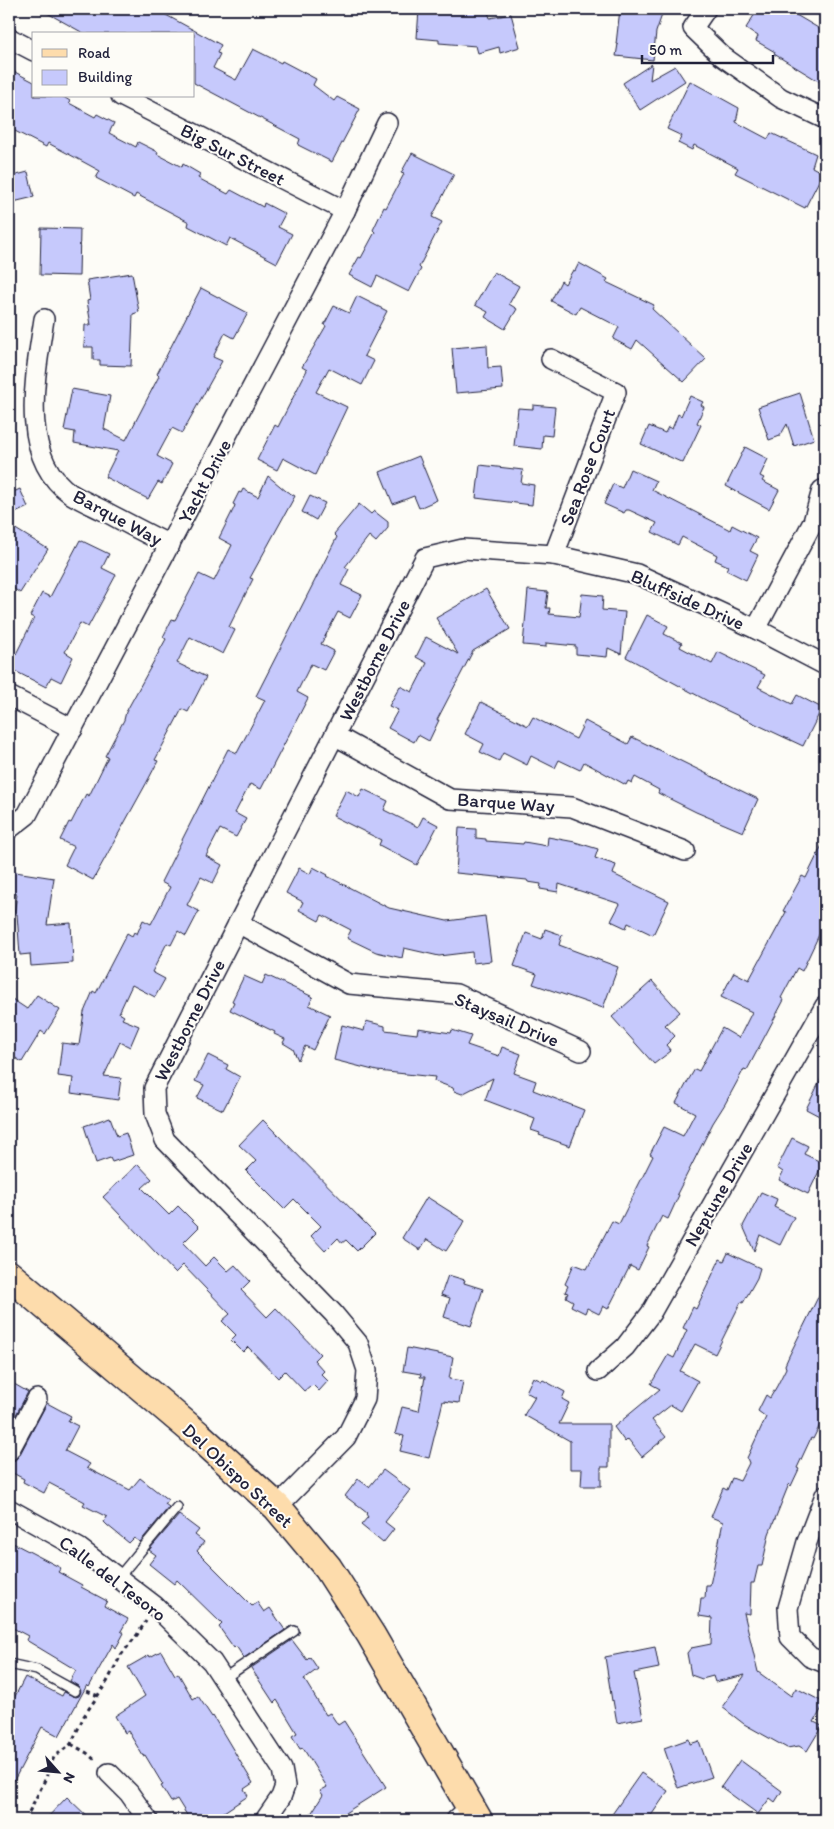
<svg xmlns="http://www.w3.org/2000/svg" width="834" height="1829" font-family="Itim,sans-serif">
	<rect width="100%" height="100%" fill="#fdfcf7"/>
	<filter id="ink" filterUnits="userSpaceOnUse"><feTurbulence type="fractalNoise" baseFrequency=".02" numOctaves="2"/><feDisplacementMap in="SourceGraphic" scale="10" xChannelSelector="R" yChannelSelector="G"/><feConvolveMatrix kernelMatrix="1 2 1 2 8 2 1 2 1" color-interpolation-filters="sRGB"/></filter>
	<g filter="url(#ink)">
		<g fill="#c6c9fc" stroke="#22223b">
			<path d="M40,9H88L97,14L99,9H155L221,45L217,53L220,54L213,68L236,80L253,49L281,63L282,61L316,79L313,85L334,101L337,97L360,109L332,162L298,145L300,139L194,83V34H85Z"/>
			<path d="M419,9H487L490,18L511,14L520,47L500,53L499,47L478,53L476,46L439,43V40L417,38Z"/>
			<path d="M620,9H664L656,32L653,60L616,56L618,44H616Z"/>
			<path d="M758,9H786L825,32V85L774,54L775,52L756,41L758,36L746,28Z"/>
			<path d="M652,64L650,80L675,66L685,81L640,110L623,83Z"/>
			<path d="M9,69L34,82V96H62L70,101L69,103L95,117L97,114L114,123L109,133L136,147L138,142L158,152L157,154L182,167L183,164L200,174L198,178L228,194L231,190L263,207L264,203L285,214L278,227L292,234L277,263L230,238L226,246L188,226L189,222L136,194L134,198L96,178L100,171L78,159L48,143L46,147L9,128Z"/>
			<path d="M690,81L739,108L736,122L768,139L771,133L816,154L812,167L823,173L805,208L735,173L738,168L694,145L692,150L678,143L682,136L667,129Z"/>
			<path d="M412,153L454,174L432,217L442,222L419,267L421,269L409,292L377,276L372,287L349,275L359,257L361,258L375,232L373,230L384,207L386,208L404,174L401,173Z"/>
			<path d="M28,172L34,197L9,203V177Z"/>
			<path d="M41,228L80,229L79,276L40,275Z"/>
			<path d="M579,263L608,279L606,282L654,305L652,309L706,359L684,382L637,340L632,349L613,339L619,327L580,307L576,314L551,301L561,281L565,284L573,270L575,271Z"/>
			<path d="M494,272L519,286L509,304L517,309L505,329L485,317L488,312L475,305Z"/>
			<path d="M132,273L139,312L133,314L131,366L100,365V360H93V347H84L85,325H91L87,301L90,300L87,280Z"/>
			<path d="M201,288L248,313L234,338L225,333L213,357L222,361L182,433L172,428L157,456L172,464L162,484L158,482L148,499L105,477L118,451L74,443L75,432L64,430L72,389L110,396L104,429L126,440L159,376L157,374Z"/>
			<path d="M357,296L387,311L364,356L374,361L362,385L329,368L316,392L347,407L315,475L283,458L277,470L257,460L275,425L278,427L307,370L302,367L326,326L324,325L334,306L349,313Z"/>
			<path d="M487,345L488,368L501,367L503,389L456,393L452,348Z"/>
			<path d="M800,393L814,439L794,446L787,424L780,436L769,440L758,407Z"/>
			<path d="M690,396L703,402L701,405L704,407L697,423L701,425L683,463L641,444L649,426L665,433L668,427L672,429L678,414L681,416Z"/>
			<path d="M533,405L555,407L552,436L543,435L542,449L514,446L518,408L533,409Z"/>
			<path d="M745,447L768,459L760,476L764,478L762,481L779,490L769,509L726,486Z"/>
			<path d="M419,456L437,500L419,508L414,496L393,504L380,472Z"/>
			<path d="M480,465L523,470L521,483L534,485L532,505L476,498Z"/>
			<path d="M630,469L656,481L652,490L730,530L732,525L757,538L750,551L758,555L746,580L726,570L728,566L715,560L717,555L682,537L678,545L652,532L657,523L629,510H626L624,513L604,504L613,484L622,488Z"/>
			<path d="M268,476L286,491L295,496L250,578L253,579L229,627L235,630L223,654L190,637L177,663L206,677L188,712L182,709L155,760L158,761L147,782L93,880L65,865L74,847L60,840L69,822L71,823L86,794L89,796L108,757L105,756L124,720L126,712L166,639L163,637L172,619L175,620L199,574L214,581L232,545L219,538L234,508L235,505L233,504L239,492L241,493L243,489L258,497Z"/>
			<path d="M20,489L28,507L9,516V494Z"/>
			<path d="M310,496L325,503L316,520L302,512Z"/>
			<path d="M359,504L371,514L374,511L388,522V528L376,542L369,536L345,567L349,569L341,585L362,595L350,618L338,612L321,644L334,651L324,670L311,664L297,692L308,698L261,789L250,784L235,813L246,819L236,837L220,829L206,856L222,865L213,883L201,877L187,905L199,911L186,936L178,931L171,945L167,943L152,972L165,979L155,997L132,985L119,1013L124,1016L122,1019L139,1026L130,1047L120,1042L104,1076L121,1078L118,1100L71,1093L73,1078L58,1076L62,1043L79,1045L84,1012L93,991L96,993L127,933L132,936L134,932L137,934L143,920L151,924L170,887L161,882L184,836L228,749L237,753L265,700L256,696L337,537L334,534Z"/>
			<path d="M9,525L48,549L20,593L9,585Z"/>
			<path d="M80,540L109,554L102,568L116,575L88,627L80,623L65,652L73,657L61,682L51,677L46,687L9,668L34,618L30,616L42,593L50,597Z"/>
			<path d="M486,589L510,629L473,651L437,720H439L429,741L418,735L414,742L388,728L398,710L389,706L400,686L412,692L427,663L416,657L426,637L458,654L436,618Z"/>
			<path d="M528,590L548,592L546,608H550L549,614L579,617L582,594L603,596L602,610L625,612L621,654L608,648L607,657L576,654V646L546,643V647L523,645Z"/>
			<path d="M647,615L668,626L664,634L682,643L680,647L712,664L718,652L765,675L758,687L792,704L797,695L822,708L803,746L715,705L626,657Z"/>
			<path d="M481,702L528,726L533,717L576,739L585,721L628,744L632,737L758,799L743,832L696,812L658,793L659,790L635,777L632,783L628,781L626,785L584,762L580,770L559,760L555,768L531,756L527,765L503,753L499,761L480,752L484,744L465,734Z"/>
			<path d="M363,789L388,801L384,810L418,827L423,817L438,825L417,865L379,845L381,840L333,816L346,790L359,797Z"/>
			<path d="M459,828L476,829V838L486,839V841L523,844L524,842L547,846L548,837L575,842L598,849L595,858L616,865L613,874L669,901L653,935L628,923L626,928L611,921L620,904L559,884L558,892L540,889L541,884L528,882L527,880L456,873Z"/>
			<path d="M825,839V922L802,971L797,968L781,998L784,1000L747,1070L744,1069L725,1104L713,1123L677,1194L679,1195L668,1219L662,1216L647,1246L649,1247L638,1270L630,1266L608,1309L603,1306L599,1314L587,1308L585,1313L571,1306L573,1301L566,1297L568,1293L565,1292L568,1286L565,1284L574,1264L587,1269L612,1221L619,1224L653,1156L650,1154L664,1127L683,1136L695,1113L676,1103L689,1079L695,1069L699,1071L722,1028L739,1038L752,1012L721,997L734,972L749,980L786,912L783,911L796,887L802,876L806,878Z"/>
			<path d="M313,867L328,875L327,876L389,908L447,921L485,916L491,961L473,963L472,952L439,956L404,948L402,958L376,952L347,938L351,930L322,915L319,921L299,910L303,902L286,893L299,868L310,874Z"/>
			<path d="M9,871L54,878L47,925L71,923L73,963L31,966L30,954L20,955L17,914H14L17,894L9,893Z"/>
			<path d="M545,929L562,935L559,945L618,967L603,1008L533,984L537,974L514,966L526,933L542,939Z"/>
			<path d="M266,975L313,997L309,1005L330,1015L313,1050L305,1046L298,1060L293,1049L283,1043L285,1039L274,1034L275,1032L230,1010L234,1002L232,1001L244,976L262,984Z"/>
			<path d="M652,981L680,1012L665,1025L675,1036L666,1045L671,1051L654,1064L612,1017Z"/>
			<path d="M37,995L60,1010L45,1034L41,1031L22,1062L9,1054V997L27,1009Z"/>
			<path d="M366,1021L385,1026V1030L417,1034L418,1028L451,1033L452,1030L471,1036L467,1045L499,1056L502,1047L521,1054L514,1073L536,1081L533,1090L584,1110L570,1146L539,1135L540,1133L531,1130L535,1119L485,1100L493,1078L462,1094L454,1091L453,1088L434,1081L435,1077L377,1071L334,1060L342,1025L364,1031Z"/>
			<path d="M208,1055L228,1065L226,1069L240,1077L223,1110L197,1098L204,1085L195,1081Z"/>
			<path d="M825,1071V1119L806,1109Z"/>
			<path d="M110,1117L117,1136L126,1133L133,1155L112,1162L110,1158L96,1163L84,1126Z"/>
			<path d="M263,1120L375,1233L357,1251L346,1240L342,1243L338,1238L325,1251L311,1236L321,1226L294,1199L284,1209L246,1171L256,1161L239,1145Z"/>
			<path d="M792,1138L808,1146L804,1154L823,1163L808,1194L779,1180L783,1172L777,1168Z"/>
			<path d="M138,1164L152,1179L142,1188L169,1215L178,1206L199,1227L183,1243L205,1266L214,1257L228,1271L235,1265L250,1281L241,1290L267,1317L276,1308L320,1354L314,1360L324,1371L321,1374L328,1381L319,1391L313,1385L311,1387L310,1386L304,1391L285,1371L278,1378L248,1347L243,1352L231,1340L236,1335L222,1321L230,1314L183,1265L175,1273L103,1197Z"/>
			<path d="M761,1192L777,1199L774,1207L794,1217L780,1245L760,1235L754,1251L743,1226Z"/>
			<path d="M427,1197L465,1221L446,1251L427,1239L420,1250L402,1238Z"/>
			<path d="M728,1253L760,1268L757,1278L743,1303L741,1302L715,1354L695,1344L680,1371L698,1381L681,1411L671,1405L652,1420L666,1437L642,1457L628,1439L625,1442L614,1427L660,1389L651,1384L668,1355L674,1358L687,1330L683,1328L693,1307L696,1309L720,1259L724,1261Z"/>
			<path d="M448,1275L465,1280L464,1283L483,1289L471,1326L444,1317L450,1298L441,1295Z"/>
			<path d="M825,1283V1415L813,1439L811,1438L797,1468L799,1469L791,1486L789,1484L769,1534L762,1566H758L754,1583H751L750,1614L744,1613L758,1672L791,1696L796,1688L825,1703L814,1722L822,1726L807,1751L799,1746L787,1748L744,1724L722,1707L745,1675L715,1682L713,1676L702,1679L691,1675L687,1653L691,1648L711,1644L712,1618L699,1616L701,1598H705L706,1585H710L723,1522L711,1517L723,1488L727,1490L732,1478L740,1481L749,1463L747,1458L766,1417L758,1411L766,1395L770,1398L777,1386L786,1368L785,1365L789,1356Z"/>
			<path d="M407,1348L453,1357L449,1379L463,1381L459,1403L443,1401L429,1458L400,1451L404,1436L395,1434L402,1407L419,1411L425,1377H420L421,1374L403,1371Z"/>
			<path d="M533,1377L542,1381L543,1380L565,1392L562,1399L569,1403L559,1424H609V1467H601V1486H581L582,1469H570V1441L524,1415L535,1397L526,1392Z"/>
			<path d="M9,1381L28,1392L9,1428Z"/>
			<path d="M47,1403L71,1416L68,1421L78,1426L65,1451L90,1464L87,1468L130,1490L140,1478L168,1500L165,1504L169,1507L140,1542L134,1538L129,1543L107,1525L104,1522L107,1517L83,1505L85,1502L49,1483L44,1493L23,1482L24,1479L9,1471V1462L14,1461L19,1456Z"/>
			<path d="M383,1470L410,1490L385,1522L394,1529L383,1543L361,1525L368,1517L366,1514L367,1513L345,1496L358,1479L369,1487Z"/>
			<path d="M179,1515L199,1530L195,1535L204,1542L197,1551L252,1606L257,1602L264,1612L270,1608L285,1630L244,1658L236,1646L234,1648L219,1627L222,1624L177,1580L174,1584L149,1564L156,1555L149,1550Z"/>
			<path d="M9,1541L61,1568L58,1572L82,1585L81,1587L107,1601L104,1606L128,1619L121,1631L124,1633L116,1648L113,1644L89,1687L87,1685L59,1736L42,1727L9,1790V1708L25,1677L62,1696L64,1692L76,1697L79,1696L81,1691L78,1686L70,1681L76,1670L26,1640L28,1636L9,1626Z"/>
			<path d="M292,1640L307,1660L310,1657L318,1669L304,1679L326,1715L330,1713L338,1725L344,1721L386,1787L334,1820H307L323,1795L320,1791L327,1787L303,1748L300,1749L292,1736L297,1733L277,1700L274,1703L251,1668Z"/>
			<path d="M655,1647L659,1668L634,1673L643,1718L617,1723L613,1700L612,1701L605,1657Z"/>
			<path d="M161,1651L175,1675L178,1673L193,1699L198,1696L212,1717L213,1716L253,1783L244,1789L248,1796L212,1820H190L177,1799L171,1802L161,1786L163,1785L145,1755L143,1756L128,1731L125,1733L115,1716L145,1696L128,1667L149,1655L150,1657Z"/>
			<path d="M689,1739L690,1744L699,1741L712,1777L678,1788L664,1748Z"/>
			<path d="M740,1760L782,1791L775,1802L770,1798L758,1814L721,1787Z"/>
			<path d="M641,1773L668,1791L648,1820H608Z"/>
			<path d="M67,1797L91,1820H45Z"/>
		</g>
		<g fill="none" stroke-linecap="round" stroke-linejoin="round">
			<defs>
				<g id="service">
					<path d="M118,1578L177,1507"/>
					<path d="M9,1664L37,1670L75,1691"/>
					<path d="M223,1679L294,1631"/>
				</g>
				<g id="minor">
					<path d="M706,9L693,28L722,56L781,98L825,119"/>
					<path d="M9,38L34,51"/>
					<path d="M121,96L345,211"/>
					<path d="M44,319C36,373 17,457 71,494C81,500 92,505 102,510C125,522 147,534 170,545"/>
					<path d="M551,359L616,392L554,555"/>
					<path d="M756,629L813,522L822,490"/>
					<path d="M9,696L73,729"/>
					<path d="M336,736L450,799L572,807L685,851"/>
					<path d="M9,829L27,815L345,211L387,123"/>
					<path d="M238,923L349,984L456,994L581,1051"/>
					<path d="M598,1371L625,1347L651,1313L825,1006"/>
					<path d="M9,1451L37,1399"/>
					<path d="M825,1495L807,1542L788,1608L790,1637L810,1657L825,1663"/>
					<path d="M277,1507L346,1437L365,1399L367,1370L358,1343L333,1313L165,1140L155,1114L154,1088L425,558L463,549L554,555L637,574L756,629L825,665"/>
					<path d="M9,1509L79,1548L155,1606L212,1662L282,1769L285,1786L281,1797L265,1820"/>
					<path d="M109,1773L129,1793L148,1820"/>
					<path d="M456,1820L470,1807"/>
				</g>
				<path id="primary" d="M9,1275L198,1435L277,1507L328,1568L371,1635L478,1820"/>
			</defs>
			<use href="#service" stroke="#22223b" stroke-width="12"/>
			<use href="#minor" stroke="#22223b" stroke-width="22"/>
			<use href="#primary" stroke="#22223b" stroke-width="31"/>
			<g stroke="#22223b" stroke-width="3" stroke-dasharray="4 4" stroke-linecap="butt">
				<path d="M87,1691L98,1696"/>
				<path d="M71,1744L87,1753L97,1762"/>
				<path d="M29,1820V1812L44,1782L54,1757L71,1744L84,1716L107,1682L121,1655L137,1635L146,1621"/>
			</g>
			<use href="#service" stroke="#fdfcf7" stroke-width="9"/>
			<use href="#minor" stroke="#fdfcf7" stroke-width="19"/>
			<use href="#primary" stroke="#fddcac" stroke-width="28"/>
		</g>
	</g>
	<g text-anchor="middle" stroke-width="4" stroke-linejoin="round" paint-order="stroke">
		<g font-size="19" fill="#22223b" stroke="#fdfcf7">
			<text transform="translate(233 154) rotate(27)" y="7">Big Sur Street</text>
			<text transform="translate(587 467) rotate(-69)" y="7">Sea Rose Court</text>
			<text transform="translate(204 481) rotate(-62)" y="7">Yacht Drive</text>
			<text transform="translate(118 517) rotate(28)" y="7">Barque Way</text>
			<text transform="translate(688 599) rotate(24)" y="7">Bluffside Drive</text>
			<text transform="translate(374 660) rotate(-63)" y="7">Westborne Drive</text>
			<text transform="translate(506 802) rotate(4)" y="7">Barque Way</text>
			<text transform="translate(507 1019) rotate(23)" y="7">Staysail Drive</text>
			<text transform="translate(189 1020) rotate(-63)" y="7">Westborne Drive</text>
			<text transform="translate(718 1194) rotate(-60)" y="7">Neptune Drive</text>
			<text transform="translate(238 1475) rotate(43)" y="7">Del Obispo Street</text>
			<text transform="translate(113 1578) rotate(37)" y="7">Calle del Tesoro</text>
		</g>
	</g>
	<rect width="834" height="1829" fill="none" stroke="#fdfcf7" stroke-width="30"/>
	<rect x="15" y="15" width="804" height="1799" fill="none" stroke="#22223b" stroke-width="2" filter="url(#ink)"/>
	<rect x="32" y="32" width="162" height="65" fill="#fdfcf7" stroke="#a5a5ac"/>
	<rect x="42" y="49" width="25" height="8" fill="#fddcac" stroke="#a5a5ac"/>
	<text x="78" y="58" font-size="15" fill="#22223b">Road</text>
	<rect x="42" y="70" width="25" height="15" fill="#c6c9fc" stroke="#a5a5ac"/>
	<text x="78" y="82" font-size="15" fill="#22223b">Building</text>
	<g transform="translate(58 1772) rotate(117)" stroke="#fdfcf7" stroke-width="4" paint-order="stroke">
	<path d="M0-4L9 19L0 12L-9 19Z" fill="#22223b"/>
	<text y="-8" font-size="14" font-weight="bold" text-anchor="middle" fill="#22223b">N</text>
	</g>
	<path d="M642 55v8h131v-8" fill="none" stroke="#22223b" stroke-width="2.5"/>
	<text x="649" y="55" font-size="15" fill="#22223b" stroke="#fdfcf7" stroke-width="4" paint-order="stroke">50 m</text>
</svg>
